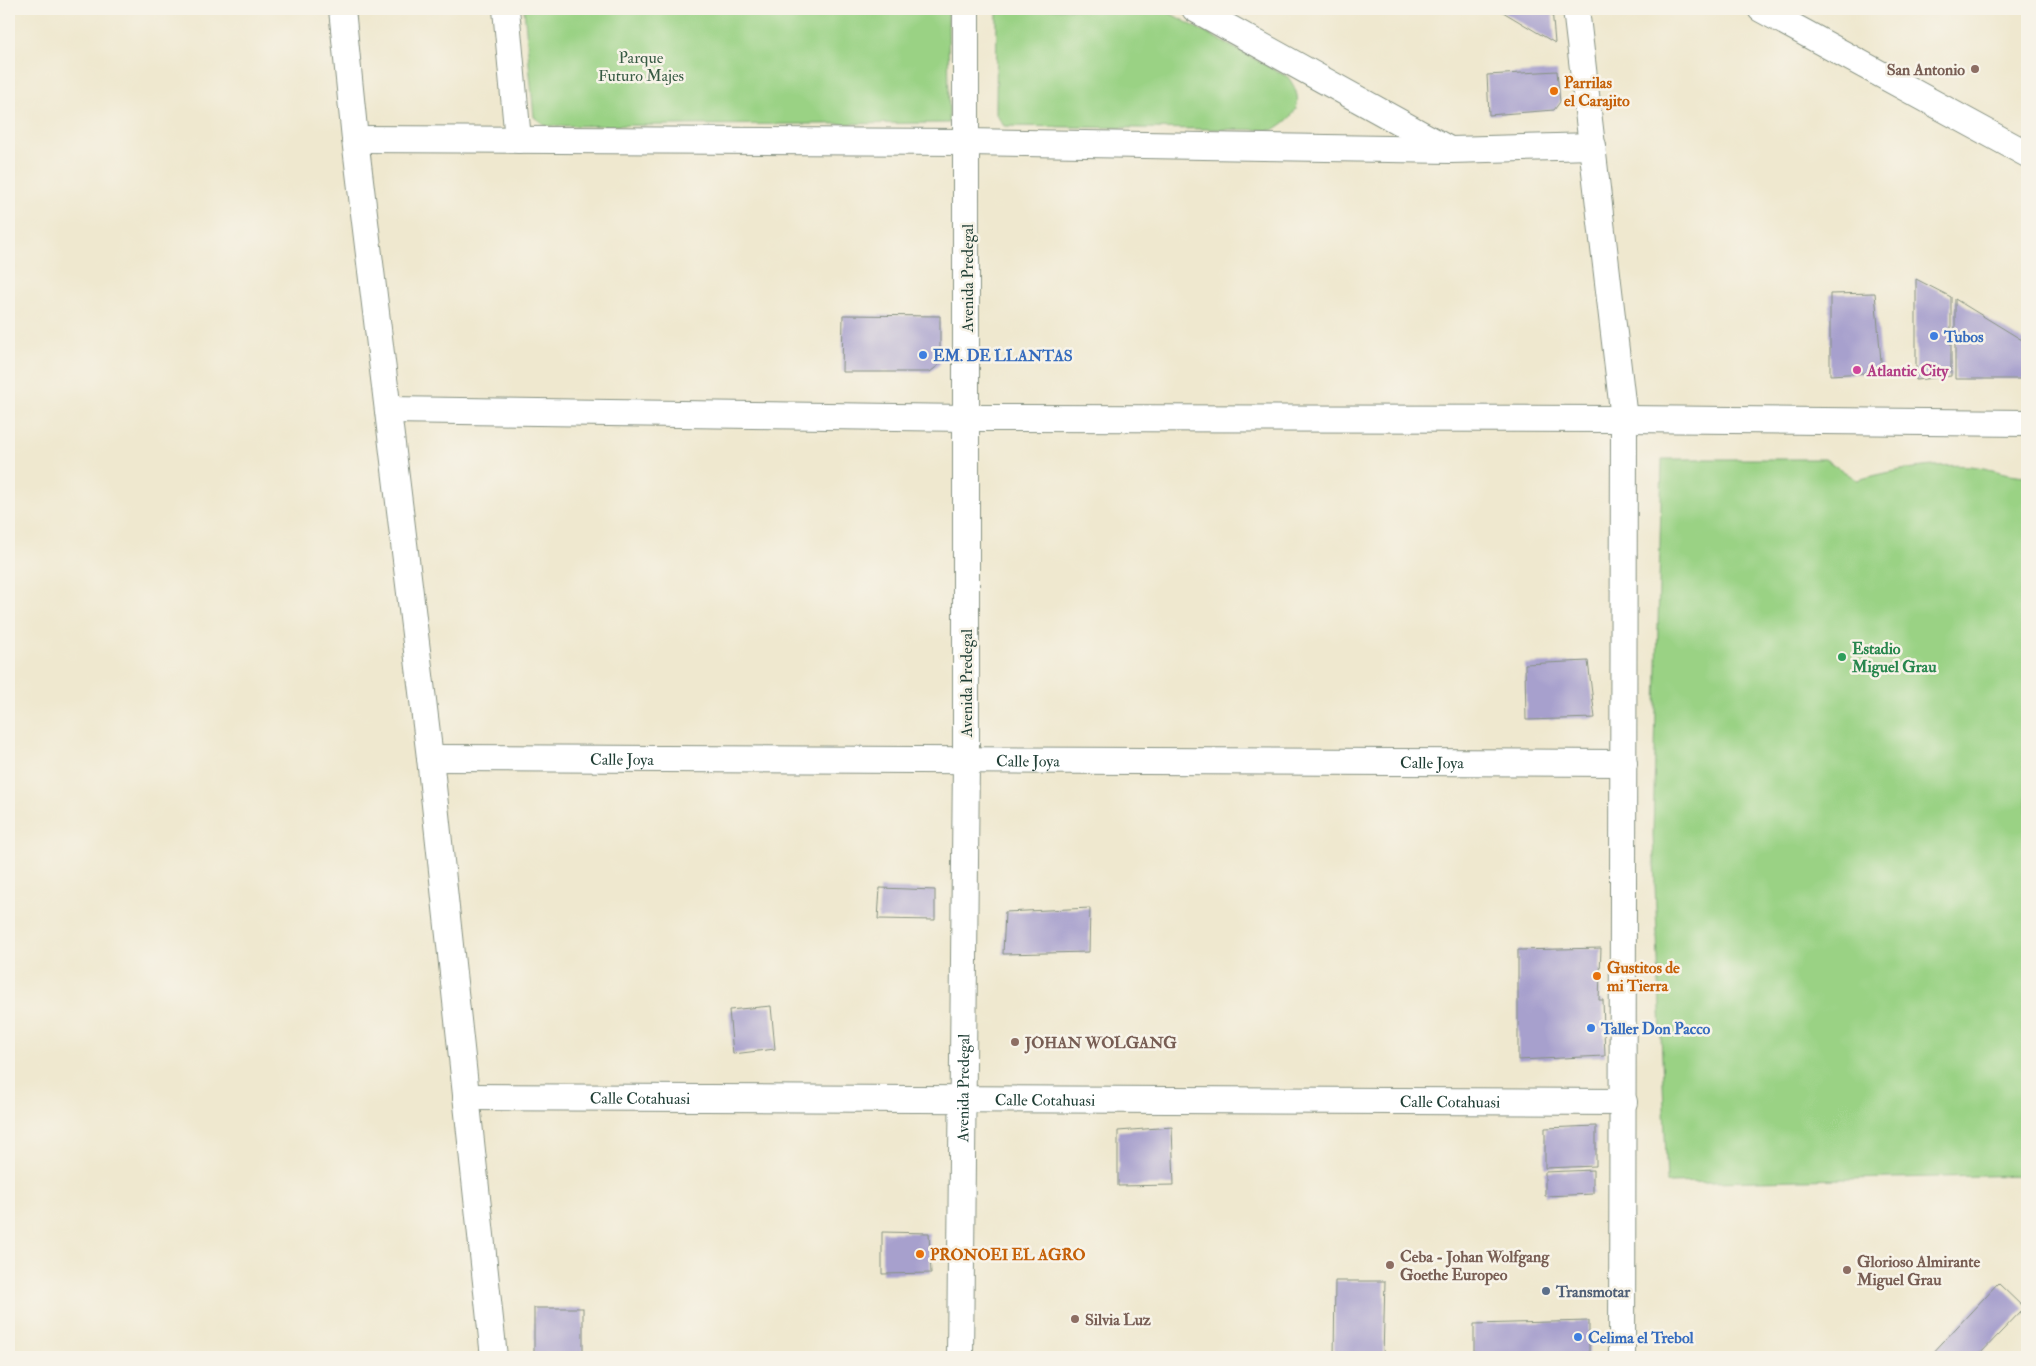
<svg xmlns="http://www.w3.org/2000/svg" width="2036" height="1366" font-family="'IM FELL Double Pica',serif">
	<rect width="100%" height="100%" fill="#f7f3e8"/>
	<filter id="ink" filterUnits="userSpaceOnUse"><feTurbulence type="fractalNoise" baseFrequency=".02" numOctaves="2"/><feDisplacementMap in="SourceGraphic" scale="10" xChannelSelector="R" yChannelSelector="G"/><feConvolveMatrix kernelMatrix="1 2 1 2 8 2 1 2 1" color-interpolation-filters="sRGB"/></filter>
	<filter id="wash" filterUnits="userSpaceOnUse"><feTurbulence type="fractalNoise" baseFrequency=".0096" numOctaves="4" result="noise"/><feDisplacementMap in="SourceGraphic" scale="20" xChannelSelector="R" yChannelSelector="G"/><feGaussianBlur stdDeviation="1.12" result="paint"/><feColorMatrix in="noise" values="0 0 0 0 0 0 0 0 0 0 0 0 0 0 0 0 0 1.4 0 .05"/><feComposite in="paint" operator="in"/></filter>
	<g filter="url(#wash)">
		<rect width="100%" height="100%" fill="#efe8cf"/>
		<g fill="#9ad284" stroke="#5c885c">
			<path d="M524,9H948L949,123L546,126L534,117Z"/>
			<path d="M997,9H1162L1288,77C1306,102 1297,116 1273,130L1004,126L996,114Z"/>
			<path d="M1662,459H1825L1857,480C1894,470 1933,463 1971,466C1990,468 2006,475 2027,476V1175L1667,1183L1653,835Z"/>
		</g>
		<g id="blocks">
			<g fill="#a7a0cd">
				<path d="M1498,9H1552L1555,43Z"/>
				<path d="M1557,71L1560,102L1554,110L1489,115L1487,75Z"/>
				<path d="M1916,279L1951,297V376L1916,380Z"/>
				<path d="M1875,293L1882,372L1830,375V294Z"/>
				<path d="M1955,299L2027,343V379H1955Z"/>
				<path d="M843,315L940,316V364L930,372H842Z"/>
				<path d="M1588,661L1595,718L1526,720L1525,664Z"/>
				<path d="M880,888L935,890V920L878,919Z"/>
				<path d="M1090,908L1089,952L1003,954L1005,912Z"/>
				<path d="M1601,948L1599,1000H1603L1605,1056L1518,1060V950Z"/>
				<path d="M771,1006L775,1049L733,1054L729,1010Z"/>
				<path d="M1596,1126V1166L1545,1168V1128Z"/>
				<path d="M1172,1127L1174,1185L1118,1186V1131Z"/>
				<path d="M1593,1170V1194L1545,1196V1172Z"/>
				<path d="M882,1232L929,1233L931,1273L882,1274Z"/>
				<path d="M1335,1281H1385L1383,1357H1334Z"/>
				<path d="M1998,1283L2024,1308L1977,1357H1929Z"/>
				<rect x="534" y="1308" width="49" height="49"/>
				<path d="M1589,1321V1357H1474V1324Z"/>
			</g>
		</g>
	</g>
	<g filter="url(#ink)">
		<use href="#blocks" fill-opacity="0" stroke="#879282" stroke-width="1"/>
		<g fill="none" stroke-linecap="round" stroke-linejoin="round">
			<defs>
				<g id="street">
					<path d="M342,9L355,139L430,758L494,1357"/>
					<path d="M506,9L518,140"/>
					<path d="M1195,9L1448,149"/>
					<path d="M1576,9L1624,419L1622,1357"/>
					<path d="M1761,9L2027,154"/>
					<path d="M355,139L967,142L1451,150L1593,146"/>
					<path d="M388,410L966,418L1624,419L2027,423"/>
					<path id="s1" d="M430,758L1624,763"/>
					<path id="s2" d="M466,1097L1624,1102"/>
					<path id="s3" d="M960,1357L966,762V9"/>
				</g>
			</defs>
			<use href="#street" stroke="#879282" stroke-width="28"/>
			<use href="#street" stroke="#fff" stroke-width="26"/>
		</g>
	</g>
	<g fill="#8d6e63" stroke="#f7f3e8" stroke-width="2">
		<circle cx="1975" cy="69" r="5"/>
		<circle cx="1015" cy="1042" r="5"/>
		<circle cx="1390" cy="1265" r="5"/>
		<circle cx="1847" cy="1270" r="5"/>
		<circle cx="1075" cy="1319" r="5"/>
	</g>
	<g fill="#e8710a" stroke="#f7f3e8" stroke-width="2">
		<circle cx="1554" cy="91" r="5"/>
		<circle cx="1597" cy="976" r="5"/>
		<circle cx="920" cy="1254" r="5"/>
	</g>
	<g fill="#3f7fe0" stroke="#f7f3e8" stroke-width="2">
		<circle cx="1934" cy="336" r="5"/>
		<circle cx="923" cy="355" r="5"/>
		<circle cx="1591" cy="1028" r="5"/>
		<circle cx="1578" cy="1337" r="5"/>
	</g>
	<circle fill="#d1479c" stroke="#f7f3e8" stroke-width="2" cx="1857" cy="370" r="5"/>
	<circle fill="#2e9e5b" stroke="#f7f3e8" stroke-width="2" cx="1842" cy="657" r="5"/>
	<circle fill="#5c6f8a" stroke="#f7f3e8" stroke-width="2" cx="1546" cy="1291" r="5"/>
	<g text-anchor="middle" stroke-width="5" stroke-linejoin="round" paint-order="stroke">
		<g font-size="16" fill="#385b44" stroke="#f7f3e8">
			<text x="641" y="63">Parque<tspan x="641" dy="18">Futuro Majes</tspan></text>
		</g>
		<g font-size="16" font-weight="bold" fill="#785e54" stroke="#f7f3e8" text-anchor="start">
			<text x="1965" y="75" text-anchor="end">San Antonio</text>
			<text x="1025" y="1048">JOHAN WOLGANG</text>
			<text x="1400" y="1262">Ceba - Johan Wolfgang<tspan x="1400" dy="18">Goethe Europeo</tspan></text>
			<text x="1857" y="1267">Glorioso Almirante<tspan x="1857" dy="18">Miguel Grau</tspan></text>
			<text x="1085" y="1325">Silvia Luz</text>
		</g>
		<g font-size="16" font-weight="bold" fill="#c56008" stroke="#f7f3e8" text-anchor="start">
			<text x="1564" y="88">Parrilas<tspan x="1564" dy="18">el Carajito</tspan></text>
			<text x="1607" y="973">Gustitos de<tspan x="1607" dy="18">mi Tierra</tspan></text>
			<text x="930" y="1260">PRONOEI EL AGRO</text>
		</g>
		<g font-size="16" fill="#1f3d34" stroke="#f7f3e8">
			<text transform="translate(967 278) rotate(-90)" y="6">Avenida Predegal</text>
			<text transform="translate(966 683) rotate(-90)" y="6">Avenida Predegal</text>
			<text dy="6" stroke="none"><textPath href="#s1" startOffset="192">Calle Joya</textPath></text>
			<text dy="6" stroke="none"><textPath href="#s1" startOffset="598">Calle Joya</textPath></text>
			<text dy="6" stroke="none"><textPath href="#s1" startOffset="1002">Calle Joya</textPath></text>
			<text dy="6" stroke="none"><textPath href="#s3" startOffset="269">Avenida Predegal</textPath></text>
			<text dy="6" stroke="none"><textPath href="#s2" startOffset="174">Calle Cotahuasi</textPath></text>
			<text dy="6" stroke="none"><textPath href="#s2" startOffset="579">Calle Cotahuasi</textPath></text>
			<text dy="6" stroke="none"><textPath href="#s2" startOffset="984">Calle Cotahuasi</textPath></text>
		</g>
		<g font-size="16" font-weight="bold" fill="#366cbe" stroke="#f7f3e8" text-anchor="start">
			<text x="1944" y="342">Tubos</text>
			<text x="933" y="361">EM. DE LLANTAS</text>
			<text x="1601" y="1034">Taller Don Pacco</text>
			<text x="1588" y="1343">Celima el Trebol</text>
		</g>
		<g font-size="16" font-weight="bold" fill="#b23c85" stroke="#f7f3e8" text-anchor="start">
			<text x="1867" y="376">Atlantic City</text>
		</g>
		<g font-size="16" font-weight="bold" fill="#27864d" stroke="#f7f3e8" text-anchor="start">
			<text x="1852" y="654">Estadio<tspan x="1852" dy="18">Miguel Grau</tspan></text>
		</g>
		<g font-size="16" font-weight="bold" fill="#4e5e75" stroke="#f7f3e8" text-anchor="start">
			<text x="1556" y="1297">Transmotar</text>
		</g>
	</g>
	<rect width="2036" height="1366" fill="none" stroke="#f7f3e8" stroke-width="30"/>
</svg>
